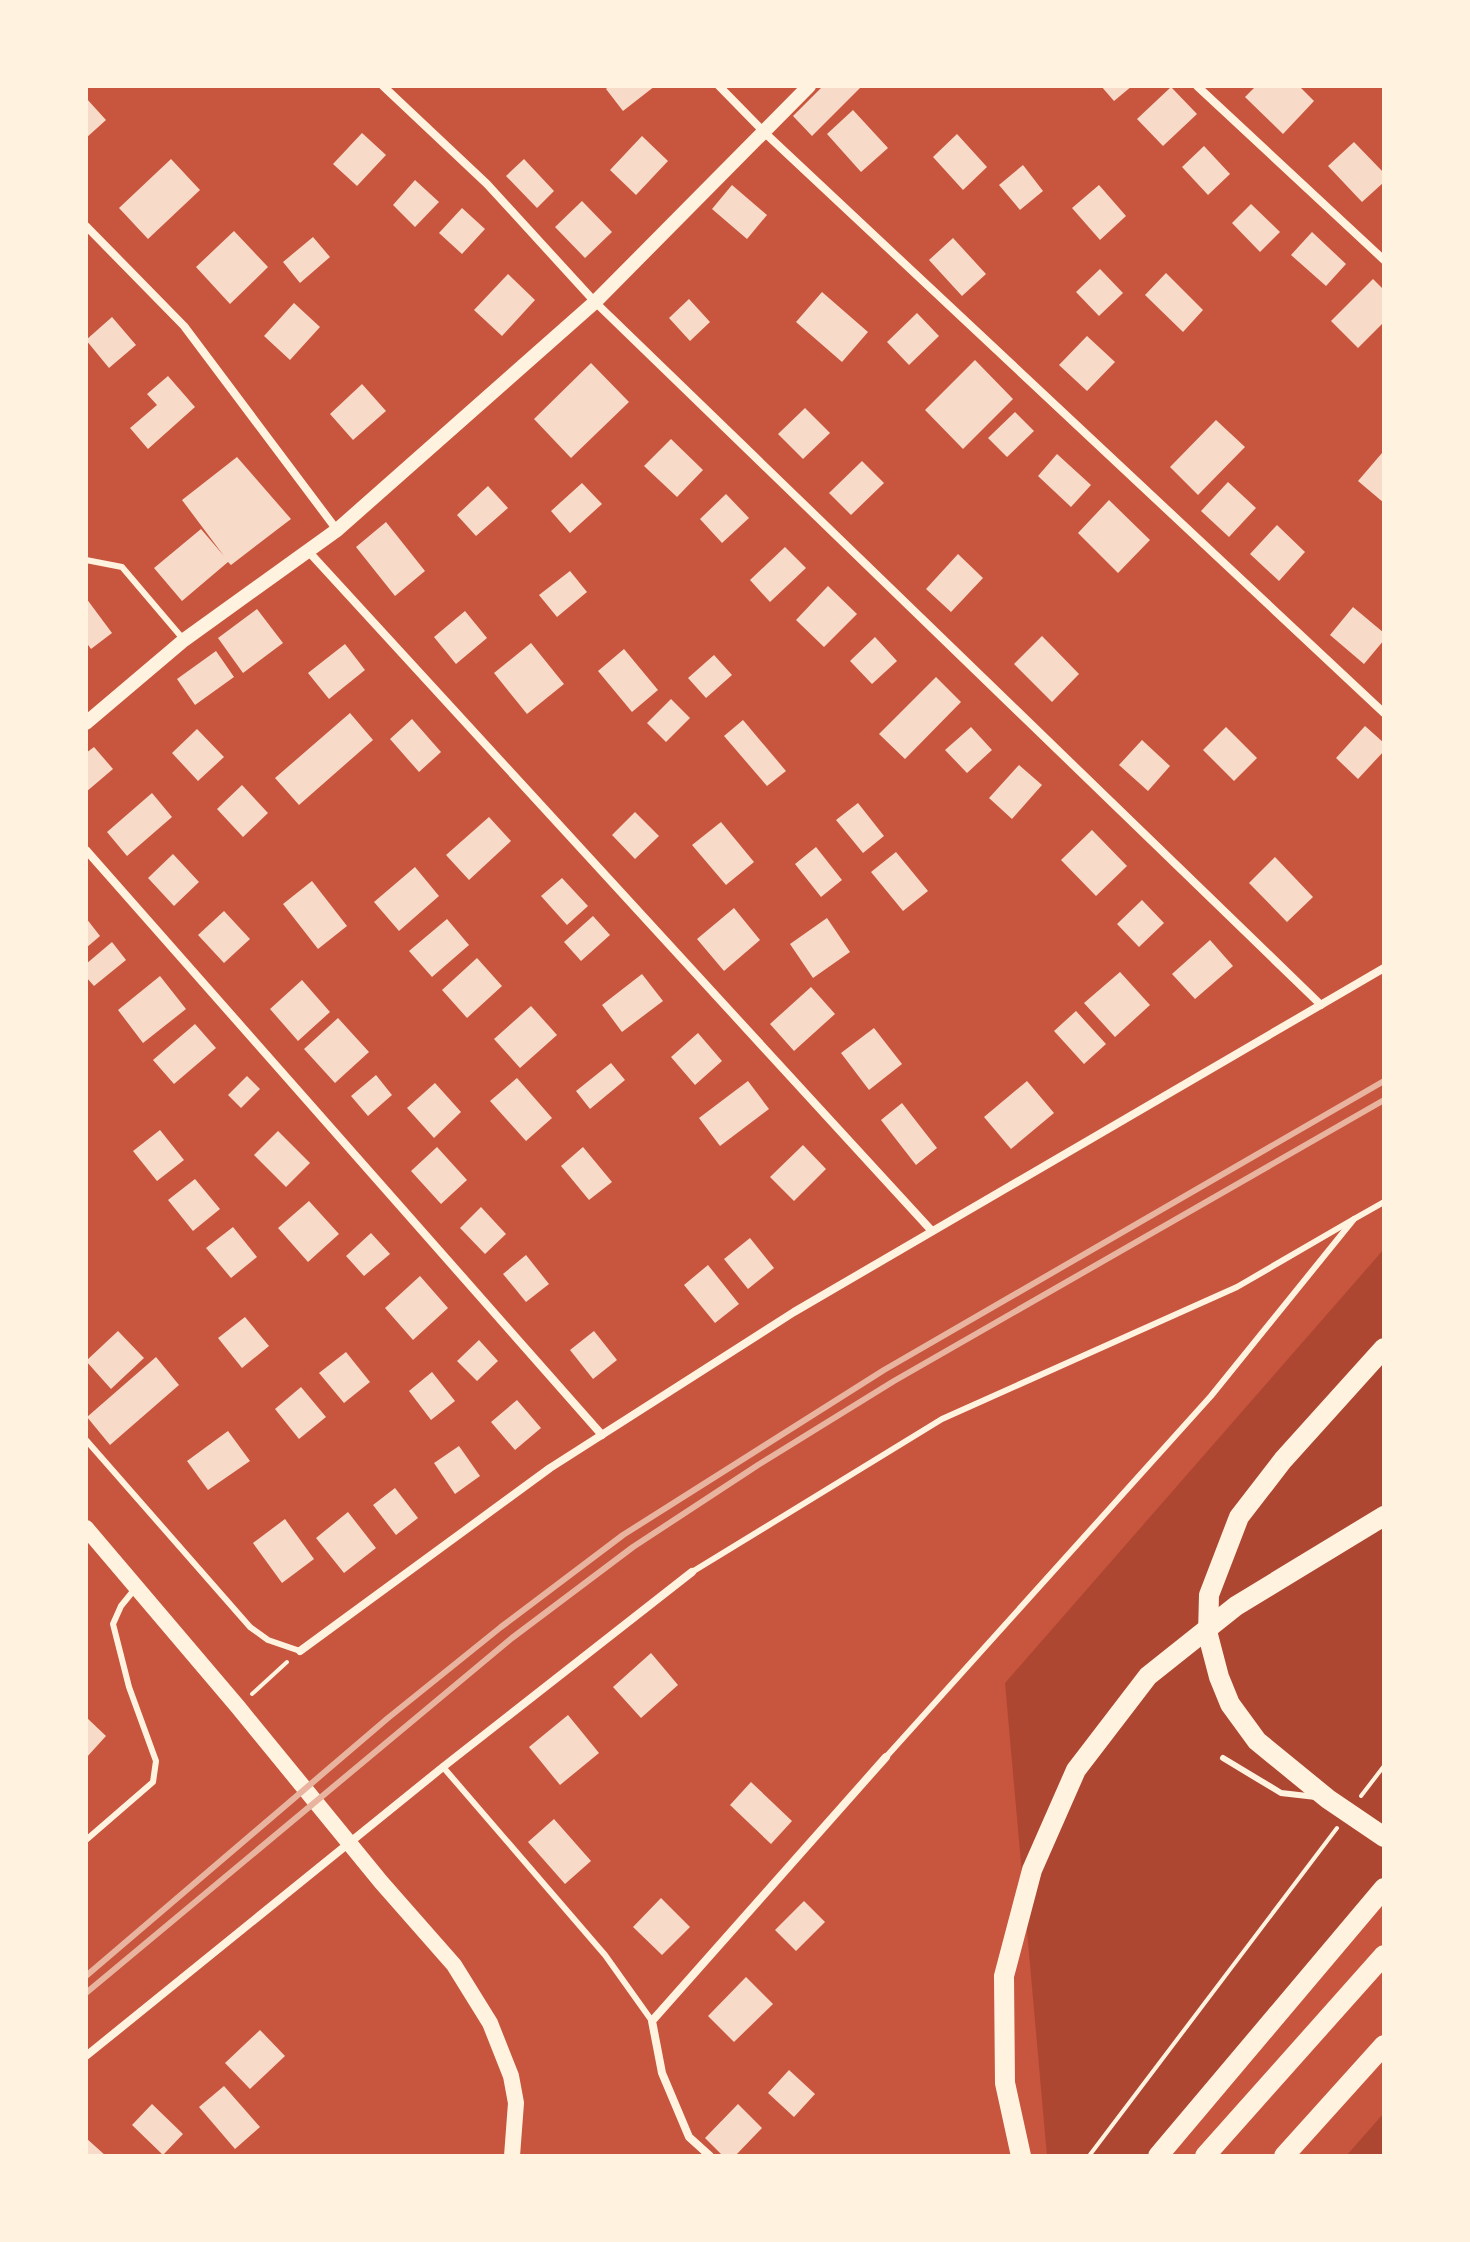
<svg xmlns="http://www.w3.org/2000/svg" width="1470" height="2242" font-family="'Times New Roman',serif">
	<rect width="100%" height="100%" fill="#c8553d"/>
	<g fill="#ae4732">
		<path d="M1384,1249V1901L1160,2156H1047L1005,1683Z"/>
		<path d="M1384,2113V2156H1346Z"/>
	</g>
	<g fill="#f7dbc8">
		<path d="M609,86H655L623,111L606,89Z"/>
		<path d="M823,86H862L812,136L793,116Z"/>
		<path d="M1101,86H1132L1114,101Z"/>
		<path d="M1256,86H1299L1314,101L1283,134L1245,97Z"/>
		<path d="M1171,87L1197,114L1163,146L1137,119Z"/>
		<path d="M86,98L106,120L86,138Z"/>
		<path d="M853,110L888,148L861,172L827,134Z"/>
		<path d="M362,133L386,155L357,186L333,164Z"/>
		<path d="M957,134L987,167L963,190L933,157Z"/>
		<path d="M642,136L668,161L636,195L610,170Z"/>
		<path d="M1354,142L1384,173V182L1362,202L1328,166Z"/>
		<path d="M1204,146L1230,174L1208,195L1182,167Z"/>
		<path d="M171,159L200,190L148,239L119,208Z"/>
		<path d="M524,159L554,191L537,208L506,176Z"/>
		<path d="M1023,165L1043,191L1020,210L999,185Z"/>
		<path d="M415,180L439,202L415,227L393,205Z"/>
		<path d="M732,185L767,215L747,239L712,209Z"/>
		<path d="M1099,185L1126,216L1100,240L1072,208Z"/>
		<path d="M582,201L612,232L585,258L555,227Z"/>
		<path d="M1251,204L1280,232L1260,252L1232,223Z"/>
		<path d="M462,208L485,229L462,254L439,233Z"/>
		<path d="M234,231L268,267L230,304L196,267Z"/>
		<path d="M1312,232L1346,264L1326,286L1291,255Z"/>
		<path d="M313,237L330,257L300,283L283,262Z"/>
		<path d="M953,238L986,274L962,296L929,260Z"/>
		<path d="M1100,269L1123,293L1099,316L1076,292Z"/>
		<path d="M1166,273L1203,310L1183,332L1145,295Z"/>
		<path d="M508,274L535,300L502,336L474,310Z"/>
		<path d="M1373,279L1384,290V322L1358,348L1331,321Z"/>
		<path d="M822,292L868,332L842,362L796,322Z"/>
		<path d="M689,299L710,322L690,341L669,318Z"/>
		<path d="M294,303L320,327L290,360L264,336Z"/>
		<path d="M917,313L939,336L909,365L887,342Z"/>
		<path d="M112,317L136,345L109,368L86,340Z"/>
		<path d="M1087,336L1115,362L1087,391L1059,365Z"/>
		<path d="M975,360L1013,399L963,449L925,410Z"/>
		<path d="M591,363L629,402L571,458L534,419Z"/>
		<path d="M168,376L195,407L148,449L130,428L157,405L147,394Z"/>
		<path d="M362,384L386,411L353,440L330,414Z"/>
		<path d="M805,408L830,433L803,459L778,434Z"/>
		<path d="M1015,412L1034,431L1007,457L988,438Z"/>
		<path d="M1216,420L1245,447L1198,495L1170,467Z"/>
		<path d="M671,439L703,470L677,497L644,466Z"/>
		<path d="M1382,453L1384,454V503L1358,481Z"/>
		<path d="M1057,454L1091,485L1071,507L1038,476Z"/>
		<path d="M237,457L291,519L231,565L228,562L182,601L154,568L201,529L224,556L182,500Z"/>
		<path d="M862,461L884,483L851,515L829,493Z"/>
		<path d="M1228,482L1256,508L1229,537L1201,511Z"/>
		<path d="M582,483L602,504L570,533L551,511Z"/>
		<path d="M488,486L508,508L476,536L457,515Z"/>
		<path d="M726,494L749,518L722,543L700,519Z"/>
		<path d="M1109,500L1150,540L1118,573L1078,533Z"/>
		<path d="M386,522L425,571L395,596L356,547Z"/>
		<path d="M1277,525L1305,552L1279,581L1250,554Z"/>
		<path d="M785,547L806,568L770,602L750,580Z"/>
		<path d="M958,554L983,578L951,612L926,589Z"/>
		<path d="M570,571L587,592L557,617L539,595Z"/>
		<path d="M828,586L857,614L824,647L796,620Z"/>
		<path d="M86,598L112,633L91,649L86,642Z"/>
		<path d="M1353,607L1384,633V640L1364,664L1330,635Z"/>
		<path d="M257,609L283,643L243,673L218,638Z"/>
		<path d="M465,611L487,638L456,664L434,637Z"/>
		<path d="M1042,636L1079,674L1052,702L1014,664Z"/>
		<path d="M875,637L897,661L872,684L850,661Z"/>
		<path d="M531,643L564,684L527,714L494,673Z"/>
		<path d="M345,644L365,670L329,699L308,673Z"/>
		<path d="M624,649L658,690L632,712L598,671Z"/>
		<path d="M216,651L234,677L195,705L177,679Z"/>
		<path d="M714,655L732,675L706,698L688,678Z"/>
		<path d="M936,677L961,702L905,759L879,734Z"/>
		<path d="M671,699L690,718L666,742L647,723Z"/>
		<path d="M350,713L373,740L299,805L275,778Z"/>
		<path d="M412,719L441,752L419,772L390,739Z"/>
		<path d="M743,720L786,771L767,786L724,736Z"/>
		<path d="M1365,726L1384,743V751L1358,779L1336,758Z"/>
		<path d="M971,727L992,750L967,773L945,750Z"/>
		<path d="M1226,727L1257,758L1234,781L1203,750Z"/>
		<path d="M197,729L224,757L198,781L172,753Z"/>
		<path d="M1142,740L1170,766L1148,791L1119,765Z"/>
		<path d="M94,747L113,769L86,792V753Z"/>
		<path d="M1019,765L1042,785L1012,819L989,798Z"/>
		<path d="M242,785L268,813L243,837L217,809Z"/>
		<path d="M152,793L172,817L127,856L107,832Z"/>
		<path d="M858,803L884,836L863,853L836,820Z"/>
		<path d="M635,812L659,836L635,859L612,835Z"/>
		<path d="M489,817L511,841L469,880L446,855Z"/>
		<path d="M721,822L754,862L726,885L692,845Z"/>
		<path d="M1092,830L1127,866L1096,896L1061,860Z"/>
		<path d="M816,847L842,880L821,897L795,864Z"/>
		<path d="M896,852L928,891L903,911L871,872Z"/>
		<path d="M173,854L199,882L174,906L148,878Z"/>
		<path d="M1275,857L1313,897L1287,922L1249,883Z"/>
		<path d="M415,867L439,896L399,931L374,902Z"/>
		<path d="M562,878L588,906L567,925L541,896Z"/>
		<path d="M312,881L347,926L318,949L283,904Z"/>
		<path d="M1142,900L1164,923L1139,947L1117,924Z"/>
		<path d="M734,908L760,940L724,971L697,939Z"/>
		<path d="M224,911L250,939L224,963L198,935Z"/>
		<path d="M593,916L610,935L581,961L564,942Z"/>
		<path d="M86,918L100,936L86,948Z"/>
		<path d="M827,918L850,952L813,978L790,944Z"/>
		<path d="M447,919L469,945L432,977L409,951Z"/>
		<path d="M1210,940L1233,966L1195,999L1172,974Z"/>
		<path d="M112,942L126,960L94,986L86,977V964Z"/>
		<path d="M477,958L502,986L467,1018L442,990Z"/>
		<path d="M1120,972L1150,1005L1115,1037L1084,1003Z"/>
		<path d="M642,974L663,1001L622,1032L602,1005Z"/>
		<path d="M160,976L186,1009L143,1043L118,1010Z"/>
		<path d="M302,980L330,1012L298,1041L270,1009Z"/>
		<path d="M811,987L835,1014L794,1051L770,1024Z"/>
		<path d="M531,1006L557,1035L520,1068L494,1039Z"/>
		<path d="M1076,1011L1106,1044L1084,1064L1054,1031Z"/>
		<path d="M338,1018L369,1052L335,1083L304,1049Z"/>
		<path d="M195,1024L216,1048L174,1084L153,1060Z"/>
		<path d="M874,1028L902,1064L869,1090L841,1053Z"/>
		<path d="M698,1033L722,1061L695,1085L671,1057Z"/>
		<path d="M611,1063L625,1080L590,1109L576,1091Z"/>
		<path d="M376,1075L392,1095L368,1116L351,1096Z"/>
		<path d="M247,1076L260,1089L241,1108L228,1095Z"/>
		<path d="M517,1078L552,1118L526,1141L490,1101Z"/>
		<path d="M748,1081L769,1109L720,1146L699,1118Z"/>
		<path d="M1027,1081L1054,1113L1011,1149L984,1117Z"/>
		<path d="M435,1083L461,1112L434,1138L407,1108Z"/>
		<path d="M902,1103L937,1148L916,1165L881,1120Z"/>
		<path d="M160,1130L184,1160L157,1181L133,1151Z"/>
		<path d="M278,1131L310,1163L286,1187L254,1155Z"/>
		<path d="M803,1145L826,1169L794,1201L770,1177Z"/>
		<path d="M437,1147L467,1180L441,1204L411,1171Z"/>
		<path d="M583,1147L612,1182L589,1200L561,1166Z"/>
		<path d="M195,1179L220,1209L193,1231L168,1200Z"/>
		<path d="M309,1201L339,1234L308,1262L278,1228Z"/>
		<path d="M481,1207L506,1234L485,1254L460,1228Z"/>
		<path d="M233,1227L257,1257L231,1278L206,1248Z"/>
		<path d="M371,1233L390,1254L364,1276L346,1256Z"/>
		<path d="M750,1238L774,1268L748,1289L724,1259Z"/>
		<path d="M526,1255L549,1284L526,1302L503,1274Z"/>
		<path d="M708,1265L739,1304L715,1323L684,1285Z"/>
		<path d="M420,1276L448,1308L413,1340L385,1308Z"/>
		<path d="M245,1317L269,1346L242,1368L218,1338Z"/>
		<path d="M118,1331L144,1358L111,1389L86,1361Z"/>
		<path d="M594,1331L617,1360L593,1379L570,1350Z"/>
		<path d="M479,1340L498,1361L477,1381L457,1361Z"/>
		<path d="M346,1352L370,1382L344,1403L319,1373Z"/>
		<path d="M156,1357L179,1385L110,1445L87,1417Z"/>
		<path d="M432,1372L455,1401L431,1420L409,1391Z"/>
		<path d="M301,1387L326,1417L299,1439L275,1409Z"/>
		<path d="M517,1400L541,1428L515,1450L491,1422Z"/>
		<path d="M228,1431L250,1461L208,1490L187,1461Z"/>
		<path d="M459,1446L480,1476L455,1494L434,1463Z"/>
		<path d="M395,1488L418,1518L396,1535L373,1505Z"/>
		<path d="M348,1512L376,1548L344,1573L316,1538Z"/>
		<path d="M285,1519L314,1559L282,1583L253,1543Z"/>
		<path d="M651,1653L678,1685L641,1718L613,1687Z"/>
		<path d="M568,1715L599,1753L560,1785L529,1747Z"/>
		<path d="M86,1717L106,1736L86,1758Z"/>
		<path d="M751,1782L792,1821L771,1844L730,1805Z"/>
		<path d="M554,1819L591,1861L565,1884L528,1842Z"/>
		<path d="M661,1898L690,1927L662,1955L633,1927Z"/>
		<path d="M804,1901L825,1922L796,1951L775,1930Z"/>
		<path d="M746,1977L773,2004L734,2042L708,2016Z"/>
		<path d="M260,2030L285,2056L250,2089L225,2063Z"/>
		<path d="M789,2070L815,2094L794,2117L768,2093Z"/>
		<path d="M224,2086L260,2127L235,2149L199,2107Z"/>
		<path d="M152,2104L183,2134L163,2155L132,2125Z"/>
		<path d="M738,2104L762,2128L735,2156H723L705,2138Z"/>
		<path d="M86,2138L106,2156H86Z"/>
	</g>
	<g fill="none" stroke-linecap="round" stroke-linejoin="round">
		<g stroke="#fff3e0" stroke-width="4">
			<path d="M252,1694L287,1662"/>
			<path d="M1361,1796L1384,1766"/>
			<path d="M1089,2156L1337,1828"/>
		</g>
		<g stroke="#fff3e0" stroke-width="6">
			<path d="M86,560L122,567L184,640"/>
			<path d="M86,1440L250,1627L268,1640L300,1651"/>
			<path d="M692,1572L942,1419L1237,1287L1354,1219"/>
			<path d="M886,1757L1211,1396L1354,1219L1384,1202"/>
			<path d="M1223,1758L1281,1793L1316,1797"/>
			<path d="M443,1767L605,1955L652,2021"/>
			<path d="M86,1840L153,1782L156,1761L129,1687L113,1624L121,1606L134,1590"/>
		</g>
		<g stroke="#fff3e0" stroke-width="8">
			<path d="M383,86L487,184L595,302L1321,1005"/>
			<path d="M719,86L765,133L1384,713"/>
			<path d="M1197,86L1384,260"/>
			<path d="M86,226L184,326L337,530"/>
			<path d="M308,551L931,1230"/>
			<path d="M86,850L602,1435"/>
			<path d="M300,1651L550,1468L794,1312L1384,968"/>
			<path d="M86,2056L443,1767L692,1572"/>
			<path d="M710,2156L689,2137L662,2073L652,2021L886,1757"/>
		</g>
		<path stroke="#fff3e0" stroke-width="14" d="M86,723L184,640L337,530L595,302L809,86"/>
		<path stroke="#fff3e0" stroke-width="16" d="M86,1528L238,1707L381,1882L454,1965L490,2023L511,2076L516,2103L512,2156"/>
		<g stroke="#fff3e0" stroke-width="20">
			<path d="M1384,1348L1283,1460L1239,1517L1209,1595L1208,1635L1219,1677L1230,1704L1257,1741L1328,1799L1384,1837"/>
			<path d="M1021,2156L1005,2083L1004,1976L1032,1870L1076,1770L1148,1676L1236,1606L1384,1516"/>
			<path d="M1158,2156L1384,1888"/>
			<path d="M1205,2156L1384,1955"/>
			<path d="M1284,2156L1384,2045"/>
		</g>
		<g stroke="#e9b49f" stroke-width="6">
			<path d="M86,1976L388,1718L501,1627L623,1535L884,1370L1384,1081"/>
			<path d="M86,1993L512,1638L633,1547L758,1465L894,1381L1384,1100"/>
		</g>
	</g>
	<rect width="1470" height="2242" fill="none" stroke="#fff3e0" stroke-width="176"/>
</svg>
